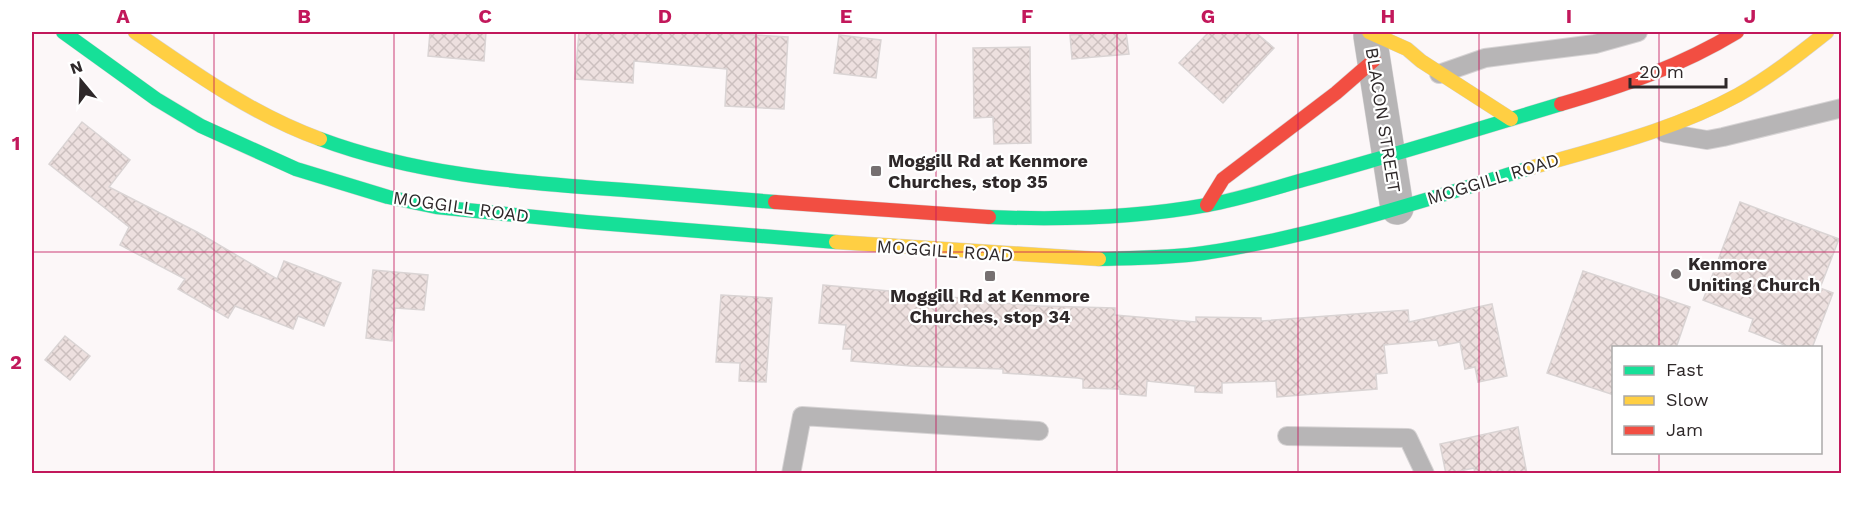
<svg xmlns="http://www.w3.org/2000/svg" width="1873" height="505" font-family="'Work Sans',sans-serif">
	<defs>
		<pattern id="building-cross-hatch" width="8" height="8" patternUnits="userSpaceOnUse" patternTransform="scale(1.5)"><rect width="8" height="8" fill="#ede0df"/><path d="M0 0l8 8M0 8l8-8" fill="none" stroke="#ccc0bf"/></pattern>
	</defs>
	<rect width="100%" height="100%" fill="#fcf7f8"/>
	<g fill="url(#building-cross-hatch)" stroke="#dad4d4" stroke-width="1.5">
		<path d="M430,32H486L484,61L428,56Z"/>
		<path d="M579,32H701L788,37L784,109L725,106L727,69L634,61L633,83L575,79Z"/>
		<path d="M1081,32H1126L1129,54L1072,59L1070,35L1082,34Z"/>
		<path d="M1209,32H1255L1274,48L1223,103L1179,63Z"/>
		<path d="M839,35L881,40L876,78L834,73Z"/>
		<path d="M1030,47L1031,143L994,144L993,117L974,118L973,48Z"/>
		<path d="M82,122L130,160L109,187L197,232L277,279L284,261L341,283L324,326L298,316L293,329L235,306L228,318L178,289L185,279L120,245L129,227L49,164Z"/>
		<path d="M1740,202L1839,239L1820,288L1833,293L1812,348H1792L1749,331L1753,319L1703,300Z"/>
		<path d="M373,270L428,275L424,310L395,308L392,341L366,338Z"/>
		<path d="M1583,271L1690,307L1676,348H1614V395L1547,373Z"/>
		<path d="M823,285L889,291V295L966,298V300L1040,306L1115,308V315L1196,322V317L1261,318V321L1408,310L1409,322L1492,304L1507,376L1478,382L1475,367L1465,369L1460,342L1439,346L1437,340L1384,345L1387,373L1376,374L1377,389L1277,397L1276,381L1222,383V393L1195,392V386L1147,381L1146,396L1120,394V389L1083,388V379L1078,378L1003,373V369L911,366L851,361L852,349H843L846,325L819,323Z"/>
		<path d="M721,295L772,298L766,382L739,381L740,363L716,362Z"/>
		<path d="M65,336L90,356L70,380L45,360Z"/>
		<path d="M1518,427L1527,474H1475L1474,468L1446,474L1440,444Z"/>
	</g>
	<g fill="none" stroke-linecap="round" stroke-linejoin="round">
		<defs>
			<g id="lane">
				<path d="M1439,74L1485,58L1595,44L1638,32"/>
				<path d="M1665,133L1707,140L1723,137L1842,108"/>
				<path d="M1287,436L1408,438L1425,474"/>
				<path d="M791,474L802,416L1039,431"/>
			</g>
			<path id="street" d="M1370,36L1397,208"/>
			<g id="fast">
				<path d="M63,32L156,99L201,126L296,169L388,197L436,207L586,222L836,242"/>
				<path d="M320,139C414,174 512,182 611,189C666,193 721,198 775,202"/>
				<path d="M989,217C1062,220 1135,218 1207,205C1246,198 1283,185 1321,175C1401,153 1481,128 1561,104"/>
				<path d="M1099,259C1134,258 1170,258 1204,253C1314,237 1421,201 1527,169"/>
			</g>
			<g id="slow">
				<path d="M135,32C193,72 253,115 320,139"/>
				<path d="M1369,32L1407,49L1421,61L1511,119"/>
				<path d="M1527,169C1598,148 1672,131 1738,95C1770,77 1798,55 1827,32"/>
				<path d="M836,242L1099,259"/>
			</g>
			<g id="jam">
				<path d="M1561,104C1623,86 1681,66 1737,32"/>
				<path d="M775,202L989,217"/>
				<path d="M1207,205L1223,179L1336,93L1374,60"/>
			</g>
		</defs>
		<use href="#lane" stroke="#d6d3d4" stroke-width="20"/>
		<use href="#street" stroke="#d6d3d4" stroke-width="34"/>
		<use href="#fast" stroke="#d6d3d4" stroke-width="15"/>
		<use href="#slow" stroke="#d6d3d4" stroke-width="15"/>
		<use href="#jam" stroke="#d6d3d4" stroke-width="15"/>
		<use href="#lane" stroke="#b7b5b6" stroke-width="18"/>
		<use href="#street" stroke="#b7b5b6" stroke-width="33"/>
		<use href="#fast" stroke="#16e098" stroke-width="14"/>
		<use href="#slow" stroke="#ffcf43" stroke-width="14"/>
		<use href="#jam" stroke="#f24e42" stroke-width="14"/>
	</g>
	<path fill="none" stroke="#c2185b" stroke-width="1.5" stroke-opacity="0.55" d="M214,32V474M394,32V474M575,32V474M756,32V474M936,32V474M1117,32V474M1298,32V474M1479,32V474M1659,32V348M32,252H1842M1659,452V474"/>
	<g fill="#767071" stroke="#fff" stroke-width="2">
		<rect x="870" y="165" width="12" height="12" rx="3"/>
		<circle cx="1676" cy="274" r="6"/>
		<rect x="984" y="270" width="12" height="12" rx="3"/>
	</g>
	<g text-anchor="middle" stroke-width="4.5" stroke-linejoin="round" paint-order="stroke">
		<g font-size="18" fill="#2e2829" stroke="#fff">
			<text transform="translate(1383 120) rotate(81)" y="6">BLACON STREET</text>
			<text transform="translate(1493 179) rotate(-17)" y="6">MOGGILL ROAD</text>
			<text transform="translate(461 207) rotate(8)" y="6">MOGGILL ROAD</text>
			<text transform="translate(945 251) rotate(4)" y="6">MOGGILL ROAD</text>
		</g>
		<g font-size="18" font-weight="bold" fill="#2e2829" stroke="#fff" text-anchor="start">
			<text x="888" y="167">Moggill Rd at Kenmore<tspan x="888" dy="21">Churches, stop 35</tspan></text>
			<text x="1688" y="270">Kenmore<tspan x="1688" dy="21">Uniting Church</tspan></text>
			<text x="990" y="302" text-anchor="middle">Moggill Rd at Kenmore<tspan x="990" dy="21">Churches, stop 34</tspan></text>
		</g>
	</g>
	<rect width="1873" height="505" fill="none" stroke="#ffffff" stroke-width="66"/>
	<rect x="1612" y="346" width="210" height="108" fill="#ffffff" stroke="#aba9a9" stroke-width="1.5"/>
	<rect x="1624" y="366" width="30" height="9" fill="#16e098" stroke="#aba9a9" stroke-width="1.5"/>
	<text x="1666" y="376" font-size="18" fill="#2e2829">Fast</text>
	<rect x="1624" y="396" width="30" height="9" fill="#ffcf43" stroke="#aba9a9" stroke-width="1.5"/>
	<text x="1666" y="406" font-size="18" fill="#2e2829">Slow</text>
	<rect x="1624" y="426" width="30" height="9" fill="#f24e42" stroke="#aba9a9" stroke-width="1.5"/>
	<text x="1666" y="436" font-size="18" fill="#2e2829">Jam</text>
	<g transform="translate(81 81) rotate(341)" stroke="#ffffff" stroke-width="4.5" paint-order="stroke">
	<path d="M0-4.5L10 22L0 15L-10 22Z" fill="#2e2829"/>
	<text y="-9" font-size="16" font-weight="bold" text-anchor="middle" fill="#2e2829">N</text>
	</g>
	<path d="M1630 78v9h96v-9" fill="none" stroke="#2e2829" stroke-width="3"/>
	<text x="1639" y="78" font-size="18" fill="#2e2829" stroke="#ffffff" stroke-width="4.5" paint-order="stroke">20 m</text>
	<rect x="33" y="33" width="1807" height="439" fill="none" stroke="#c2185b" stroke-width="2"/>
	<g font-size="20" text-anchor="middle" font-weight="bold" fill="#c2185b">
		<text x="123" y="23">A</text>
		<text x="304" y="23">B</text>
		<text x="485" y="23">C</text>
		<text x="665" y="23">D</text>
		<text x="846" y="23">E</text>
		<text x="1027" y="23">F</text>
		<text x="1208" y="23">G</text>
		<text x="1388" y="23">H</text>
		<text x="1569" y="23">I</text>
		<text x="1750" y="23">J</text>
		<text x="16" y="150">1</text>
		<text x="16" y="369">2</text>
	</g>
</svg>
